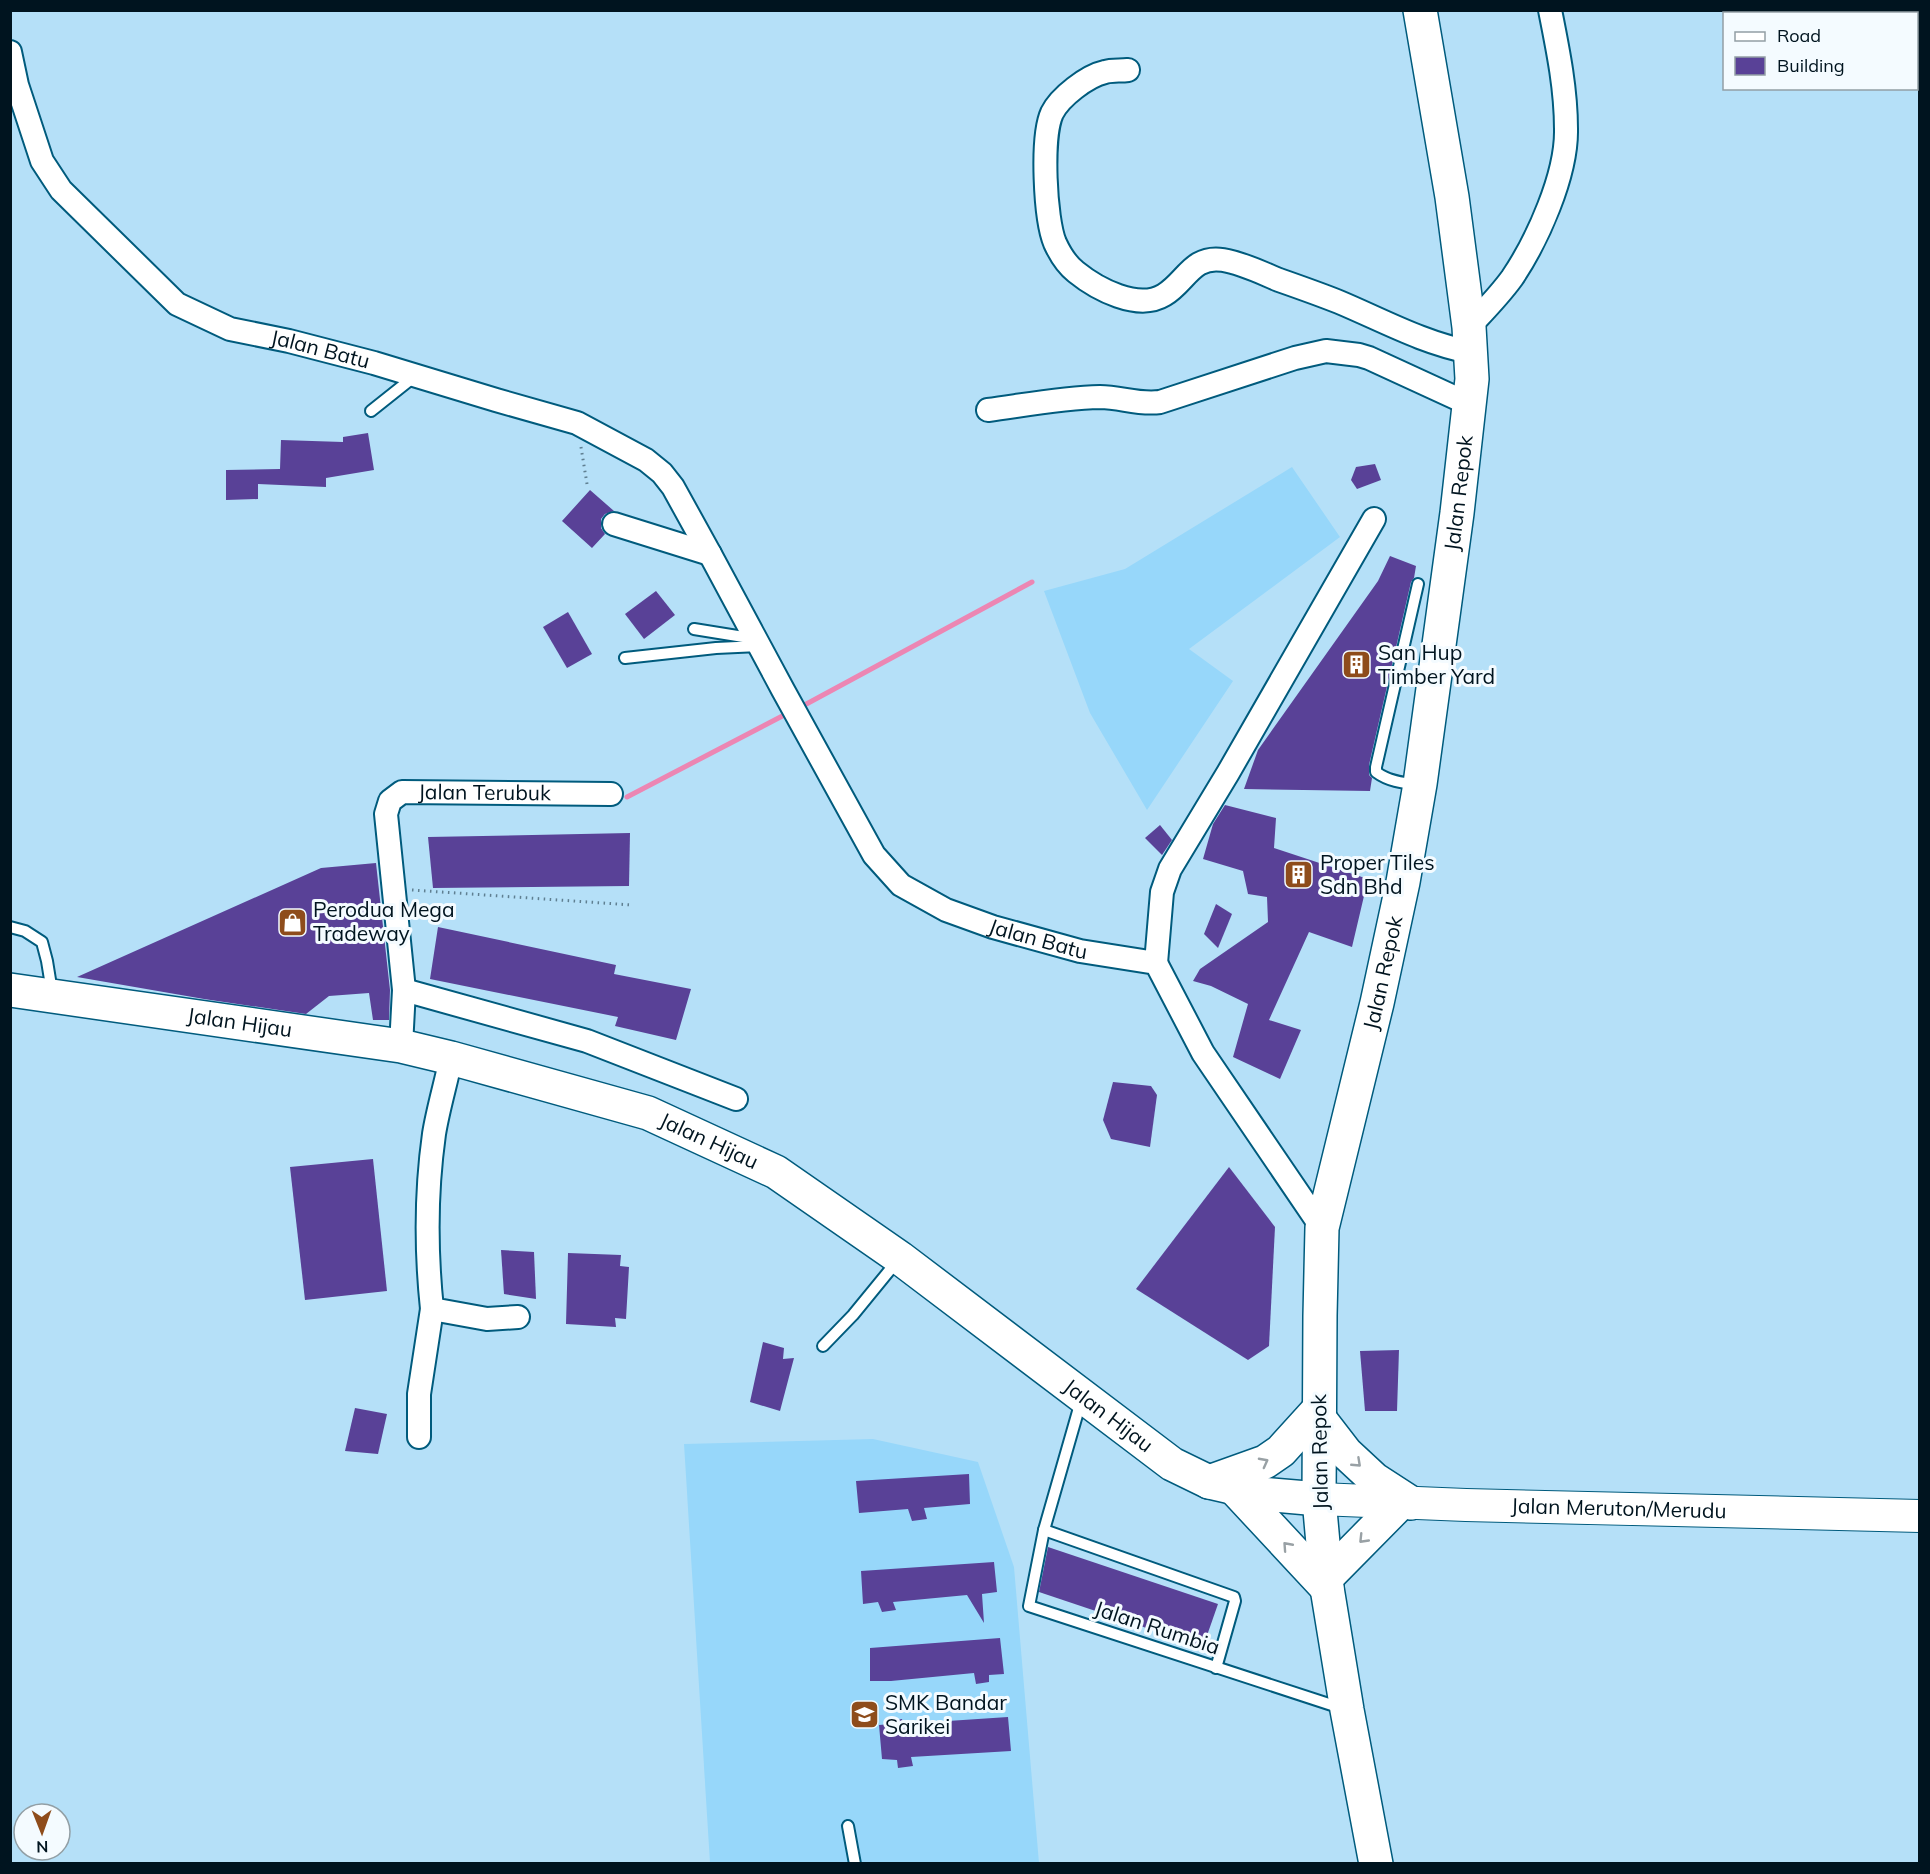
<svg xmlns="http://www.w3.org/2000/svg" width="1930" height="1874" font-family="Mulish,sans-serif">
	<rect width="100%" height="100%" fill="#b5e0f8"/>
	<g fill="#97d7fa">
		<path d="M1292,467L1340,537L1189,649L1233,681L1147,810L1090,713L1044,591L1125,569Z"/>
		<path d="M873,1439L978,1462L1014,1567L1039,1863H710L684,1444Z"/>
	</g>
	<g fill="none" stroke-linecap="round" stroke-linejoin="round">
		<g stroke="#ec86b3" stroke-width="5">
			<path d="M799,708L1032,582"/>
			<path d="M627,797L790,712"/>
		</g>
	</g>
	<g fill="#594197">
		<path d="M368,433L374,470L326,478V487L258,484V499L226,500V470L280,469L281,440L343,442V437Z"/>
		<path d="M1375,464L1381,480L1357,489L1351,480L1356,467Z"/>
		<path d="M590,490L614,511L605,514L601,519V528L605,534L592,548L562,521Z"/>
		<path d="M1390,556L1416,566L1414,578L1411,582L1369,765V775L1372,778L1370,791L1244,789L1258,750L1378,581Z"/>
		<path d="M656,591L675,615L644,639L625,614Z"/>
		<path d="M568,612L592,654L567,668L543,627Z"/>
		<path d="M1225,805L1276,818L1274,848L1368,879L1352,947L1309,932L1269,1020L1301,1030L1280,1079L1233,1057L1248,1004L1211,986L1193,981L1200,969L1268,922L1267,897L1248,894L1243,871L1203,859L1213,824Z"/>
		<path d="M1160,825L1172,840L1162,855L1145,838Z"/>
		<path d="M630,833L629,886L433,888L428,837Z"/>
		<path d="M376,863L390,990L389,1020H373L369,993L329,996L306,1014L204,999L77,977L321,868Z"/>
		<path d="M1216,904L1232,914L1218,948L1204,934Z"/>
		<path d="M438,927L616,965L614,974L691,989L676,1040L615,1026L618,1017L430,979Z"/>
		<path d="M1113,1082L1151,1086L1157,1095L1150,1147L1111,1139L1103,1120Z"/>
		<path d="M373,1159L387,1291L305,1300L290,1167Z"/>
		<path d="M1229,1167L1275,1227L1269,1346L1248,1360L1136,1289Z"/>
		<path d="M501,1250L534,1252L536,1299L504,1294Z"/>
		<path d="M568,1253L621,1255L620,1266L629,1267L626,1319L615,1318L616,1327L566,1324Z"/>
		<path d="M763,1342L784,1348L783,1359L794,1358L780,1411L750,1402Z"/>
		<path d="M1399,1350L1397,1411H1365L1360,1351Z"/>
		<path d="M355,1408L387,1414L378,1454L345,1451Z"/>
		<path d="M969,1474L970,1504L924,1508L927,1519L912,1521L908,1509L859,1513L856,1481Z"/>
		<path d="M1048,1547L1218,1604L1203,1647L1039,1592Z"/>
		<path d="M994,1562L997,1592L982,1594L984,1623L967,1595L893,1602L896,1610L882,1612L878,1602L863,1604L861,1571Z"/>
		<path d="M1000,1638L1004,1674L989,1675V1682L976,1684L974,1673L891,1681H870V1648Z"/>
		<path d="M1008,1717L1011,1751L911,1757L913,1766L898,1768L897,1760L882,1759L879,1725L891,1724L890,1721L902,1719L903,1724Z"/>
	</g>
	<g fill="none" stroke-linecap="round" stroke-linejoin="round">
		<defs>
			<g id="lane">
				<path d="M371,411L415,376"/>
				<path d="M694,629L756,639"/>
				<path d="M625,658L716,648L759,646"/>
				<path d="M1416,784C1402,783 1388,781 1376,772V767L1418,584"/>
				<path d="M10,927L25,931L42,942L47,961L52,992"/>
				<path d="M823,1346L853,1315L898,1260"/>
				<path d="M1081,1401L1044,1530L1029,1606L1341,1708"/>
				<path d="M1044,1530L1234,1597L1235,1601L1216,1668"/>
				<path d="M848,1826L855,1864"/>
			</g>
			<g id="street">
				<path id="s1" d="M10,52L17,85L42,161L61,190L177,304L230,329L289,341L374,363L496,400L577,423L646,460L662,473L673,487L710,554L783,690L874,855L901,885L946,910L993,927L1080,951L1156,963L1203,1053L1322,1228"/>
				<path d="M1128,70C1120,71 1112,70 1105,72C1087,76 1060,97 1052,113C1041,137 1045,219 1055,243C1060,254 1067,265 1076,272C1097,289 1138,311 1164,295C1186,282 1192,255 1223,260C1242,263 1262,273 1279,280C1299,287 1319,294 1339,302C1382,320 1423,343 1470,352"/>
				<path d="M1469,327C1484,311 1499,296 1512,278C1537,241 1567,175 1566,129C1566,89 1558,50 1550,10"/>
				<path d="M988,410C1025,405 1062,398 1100,397C1121,397 1138,405 1160,402L1295,358L1326,351L1359,355L1369,358L1469,404"/>
				<path d="M614,524L710,554"/>
				<path d="M1156,963L1162,892L1170,869L1228,773L1374,519"/>
				<path d="M404,990L587,1041L736,1099"/>
				<path id="s2" d="M401,1046L404,990L386,814L390,801L402,792L611,794"/>
				<path d="M451,1058C446,1083 438,1109 434,1134C426,1191 426,1252 432,1309L487,1319L518,1317"/>
				<path d="M419,1437V1394L432,1309"/>
			</g>
			<g id="secondary">
				<path id="s3" d="M1319,1499L1466,1505L1920,1516"/>
			</g>
			<g id="primary">
				<path id="s4" d="M10,990L401,1046L451,1058L648,1113L776,1172L900,1258L1172,1464L1209,1482L1261,1494L1319,1499"/>
				<path d="M1319,1418L1346,1453L1374,1479L1411,1503"/>
				<path d="M1209,1482L1265,1462L1281,1451L1319,1409"/>
				<path d="M1234,1488L1327,1588"/>
				<path d="M1326,1578L1401,1502"/>
				<path id="s5" d="M1376,1864L1347,1710L1327,1588L1319,1499L1320,1316L1322,1228L1377,1003L1403,882L1420,784L1457,513L1472,379L1469,327L1452,197L1420,10"/>
			</g>
		</defs>
		<use href="#lane" stroke="#005b7d" stroke-width="14"/>
		<use href="#street" stroke="#005b7d" stroke-width="26"/>
		<use href="#secondary" stroke="#005b7d" stroke-width="34"/>
		<use href="#primary" stroke="#005b7d" stroke-width="36"/>
		<g stroke="#5f7f91" stroke-width="3" stroke-dasharray="1.5 4.5" stroke-linecap="butt">
			<path d="M581,447L587,484"/>
			<path d="M412,890L632,905"/>
		</g>
		<use href="#lane" stroke="#fff" stroke-width="10"/>
		<use href="#street" stroke="#fff" stroke-width="22"/>
		<use href="#secondary" stroke="#fff" stroke-width="32"/>
		<use href="#primary" stroke="#fff" stroke-width="33"/>
	</g>
	<defs><path id="oneway-chevron" d="M-2-3.5L2.5 0L-2 3.5" fill="none" stroke-width="1.6" stroke-linecap="round" stroke-linejoin="round" transform="scale(1.5)"/></defs>
	<g stroke="#99a1a5">
		<use href="#oneway-chevron" transform="translate(1264 1462) rotate(-28)"/>
		<use href="#oneway-chevron" transform="translate(1357 1463) rotate(43)"/>
		<use href="#oneway-chevron" transform="translate(1363 1539) rotate(134)"/>
		<use href="#oneway-chevron" transform="translate(1287 1546) rotate(-132)"/>
	</g>
	<defs>
		<symbol id="building-square" viewBox="-11 -11 22 22"><rect x="-9" y="-9" width="18" height="18" rx="4" fill="#8e4c1b" stroke="#f4fbff"/><path d="M-4-6H4V6H1V3H-1V6H-4ZM-2.5-4.3h1.7v1.8h-1.7ZM.8-4.3h1.7v1.8H.8ZM-2.5-1h1.7V.8h-1.7ZM.8-1h1.7V.8H.8Z" fill="#fff"/></symbol>
		<symbol id="shop-square" viewBox="-11 -11 22 22"><rect x="-9" y="-9" width="18" height="18" rx="4" fill="#8e4c1b" stroke="#f4fbff"/><path d="M-5-2.5h2.3a2.7 3.5 0 0 1 5.4 0H5L5.5 6h-11ZM-1.5-2.5h3a1.5 2.3 0 0 0-3 0Z" fill="#fff"/></symbol>
		<symbol id="school-square" viewBox="-11 -11 22 22"><rect x="-9" y="-9" width="18" height="18" rx="4" fill="#8e4c1b" stroke="#f4fbff"/><path d="M0-5L7-2L0 1L-7-2ZM-4 1L0 2.5L4 1V4Q0 6-4 4Z" fill="#fff"/></symbol>
	</defs>
	<g fill-rule="evenodd">
		<use href="#building-square" x="1340" y="648" width="33" height="33"/>
		<use href="#building-square" x="1282" y="858" width="33" height="33"/>
		<use href="#shop-square" x="276" y="906" width="33" height="33"/>
		<use href="#school-square" x="848" y="1698" width="33" height="33"/>
	</g>
	<g text-anchor="middle" stroke-width="6" stroke-linejoin="round" paint-order="stroke">
		<g font-size="21" fill="#00141f" stroke="#f4fbff">
			<text dy="7" stroke="none"><textPath href="#s1" startOffset="462">Jalan Batu</textPath></text>
			<text dy="7" stroke="none"><textPath href="#s5" startOffset="1389">Jalan Repok</textPath></text>
			<text dy="7" stroke="none"><textPath href="#s2" startOffset="344">Jalan Terubuk</textPath></text>
			<text dy="7" stroke="none"><textPath href="#s1" startOffset="1454">Jalan Batu</textPath></text>
			<text dy="7" stroke="none"><textPath href="#s5" startOffset="903">Jalan Repok</textPath></text>
			<text dy="7" stroke="none"><textPath href="#s4" startOffset="232">Jalan Hijau</textPath></text>
			<text dy="7" stroke="none"><textPath href="#s4" startOffset="718">Jalan Hijau</textPath></text>
			<text dy="7" stroke="none"><textPath href="#s4" startOffset="1204">Jalan Hijau</textPath></text>
			<text transform="translate(1320 1452) rotate(-91)" y="7">Jalan Repok</text>
			<text dy="7" stroke="none"><textPath href="#s3" startOffset="300">Jalan Meruton/Merudu</textPath></text>
			<text transform="translate(1157 1628) rotate(18)" y="7">Jalan Rumbia</text>
		</g>
		<g font-size="21" fill="#00141f" stroke="#f4fbff" text-anchor="start">
			<text x="1378" y="660">San Hup<tspan x="1378" dy="24">Timber Yard</tspan></text>
			<text x="1320" y="870">Proper Tiles<tspan x="1320" dy="24">Sdn Bhd</tspan></text>
			<text x="313" y="917">Perodua Mega<tspan x="313" dy="24">Tradeway</tspan></text>
			<text x="885" y="1710">SMK Bandar<tspan x="885" dy="24">Sarikei</tspan></text>
		</g>
	</g>
	<rect width="1930" height="1874" fill="none" stroke="#00141f" stroke-width="24"/>
	<rect x="1723" y="12" width="195" height="78" fill="#f4fbff" stroke="#929fa5" stroke-width="1.5"/>
	<rect x="1735" y="32" width="30" height="9" fill="#ffffff" stroke="#929fa5" stroke-width="1.5"/>
	<text x="1777" y="42" font-size="18" fill="#00141f">Road</text>
	<rect x="1735" y="57" width="30" height="18" fill="#594197" stroke="#929fa5" stroke-width="1.5"/>
	<text x="1777" y="72" font-size="18" fill="#00141f">Building</text>
	<g transform="translate(42 1832) rotate(179)"><circle r="28" fill="#f4fbff" stroke="#929fa5" stroke-width="1.5"/>
	<path d="M0-4.5L10 22L0 15L-10 22Z" fill="#8e4c1b"/>
	<text y="-9" font-size="16" font-weight="bold" text-anchor="middle" fill="#00141f">N</text>
	</g>
</svg>
